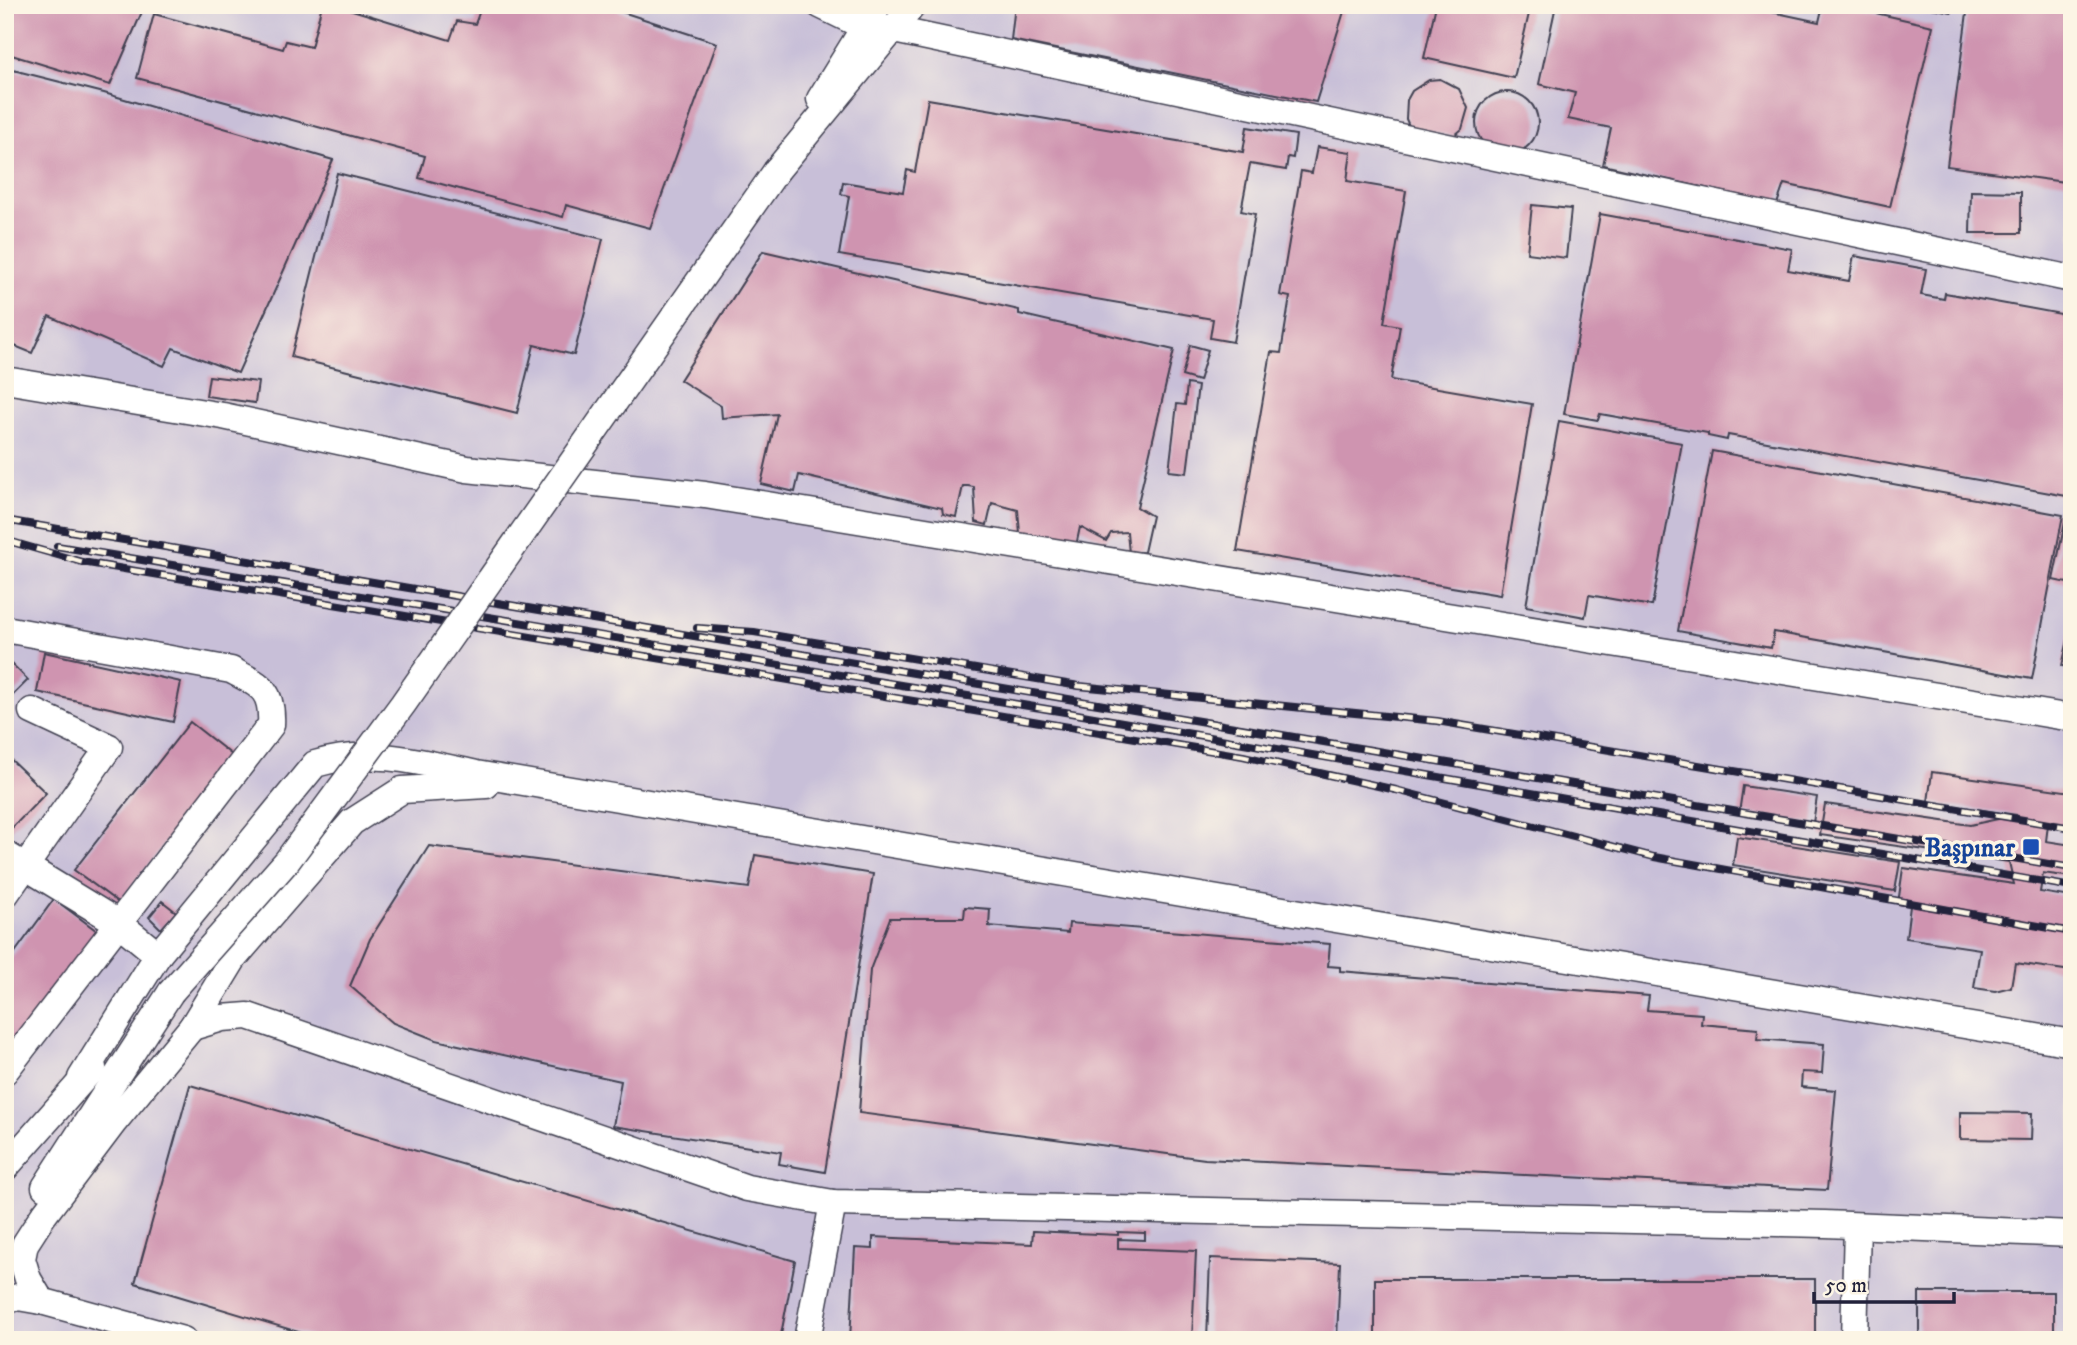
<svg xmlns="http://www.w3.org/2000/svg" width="2077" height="1345" font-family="'IM FELL DW Pica',serif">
	<rect width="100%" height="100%" fill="#fcf5e5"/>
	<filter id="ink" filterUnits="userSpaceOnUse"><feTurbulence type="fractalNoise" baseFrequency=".0143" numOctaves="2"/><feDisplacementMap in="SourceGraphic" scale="14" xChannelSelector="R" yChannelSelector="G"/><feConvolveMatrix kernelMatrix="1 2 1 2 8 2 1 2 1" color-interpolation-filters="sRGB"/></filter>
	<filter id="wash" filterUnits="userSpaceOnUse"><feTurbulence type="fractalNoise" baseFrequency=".00686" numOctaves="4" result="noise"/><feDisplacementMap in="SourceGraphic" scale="28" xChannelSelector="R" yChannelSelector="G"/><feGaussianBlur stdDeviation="1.57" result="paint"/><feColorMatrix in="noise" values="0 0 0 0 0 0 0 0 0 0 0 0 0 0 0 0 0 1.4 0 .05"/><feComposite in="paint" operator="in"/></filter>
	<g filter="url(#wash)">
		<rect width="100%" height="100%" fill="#eee8cc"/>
		<rect fill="#c8bfd8" x="5" y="5" width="2067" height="1335"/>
		<g id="blocks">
			<g fill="#cf94b0">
				<path d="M5,5H145L110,85L5,53Z"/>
				<path d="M322,5H336L450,40L457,21L475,24L482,5H601L717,43L650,228L566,205L563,217L419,178L425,156L137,78L154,14L283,49L286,41L311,47Z"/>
				<path d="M1015,5H1346L1316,102L1011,40Z"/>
				<path d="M1436,5H1531L1514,78L1424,58Z"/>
				<path d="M1556,5H1739L1819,22L1823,5H1840L1933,26L1890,207L1784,184L1777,204L1603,165L1611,128L1568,119L1575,93L1539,84Z"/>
				<path d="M1916,5H1953L1952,12Z"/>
				<path d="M1968,5H2072V183L1947,166Z"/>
				<path d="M5,68L104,93L333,160L238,373L173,348L164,366L49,316L32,353L5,342Z"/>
				<path d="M1440,79L1459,89L1468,108L1462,129L1454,136L1410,128L1406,119L1407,100L1412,91L1429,80Z"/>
				<circle cx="1507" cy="123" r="31"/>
				<path d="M928,99L1243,152L1247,127L1296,135L1293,158L1288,157L1286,170L1250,164L1241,211L1255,214L1233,342L1210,338L1213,319L839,255L849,196L841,194L843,182L903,192L907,170L915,172Z"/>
				<path d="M1317,147L1351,152L1347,181L1406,191L1384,323L1400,326L1391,380L1532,404L1500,595L1237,551L1271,352L1281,353L1290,297L1280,295L1301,171L1312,173Z"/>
				<path d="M337,173L603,239L574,355L534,345L517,413L291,357Z"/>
				<path d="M1971,191L2021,192V233H1970Z"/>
				<path d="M1532,205L1571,209L1566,258L1527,253Z"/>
				<path d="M1600,214L1792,249L1788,270L1849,281L1854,256L1926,269L1921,295L1944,299L1945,293L2072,316V497L1728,435L1727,440L1708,436V433L1600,414L1598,420L1564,414Z"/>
				<path d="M763,251L1019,310V314L1174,350L1137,507L1152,516L1144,552L1129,553L1127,532L1111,533L1106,541L1080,527L1076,546L1020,533L1018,510L992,503L987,525L976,522L974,487L968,486H963L956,517L943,514L942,508L799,475L795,492L761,484L777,414L722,418L721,406L680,380Z"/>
				<path d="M1190,345L1208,350L1199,381L1182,376Z"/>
				<path d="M209,376L258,382L255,403L206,396Z"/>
				<path d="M1187,384L1198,386L1187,473L1169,471L1177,404L1185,405Z"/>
				<path d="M1559,421L1682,443L1652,606L1589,595L1585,617L1526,606Z"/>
				<path d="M1712,451L2063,515L2032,679L1774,632L1771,648L1678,631Z"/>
				<path d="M2066,518L2072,519V584L2053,580Z"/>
				<path d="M2071,627H2072V668L2062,666Z"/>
				<path d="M44,652L181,682L173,722L37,692Z"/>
				<path d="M5,657L28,680L5,703Z"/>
				<path d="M190,722L232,755L119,903L74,870Z"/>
				<path d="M5,754L46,793L10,830L5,826Z"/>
				<path d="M1932,772L2072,792V829L2048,825L2046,841L2072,845V877L2043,873L2040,892L2072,897V971L2015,963L2011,987L1995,991L1974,988L1980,949L1906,938L1910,906L1898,904L1903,868L2014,884L2009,862L1820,835L1825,804L1970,825L2017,815L1928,802Z"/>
				<path d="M1743,786L1817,797L1813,823L1739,813Z"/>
				<path d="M1737,837L1900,862L1895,891L1733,865Z"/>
				<path d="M429,846L749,888L755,855L873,874L825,1172L779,1164L781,1152L613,1126L621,1081L436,1040L393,1023L350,986L370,939Z"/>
				<path d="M54,899L97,931L5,1058V966Z"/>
				<path d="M162,901L176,912L161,929L149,917Z"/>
				<path d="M965,907L990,909L989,926L1068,933L1069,923L1330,944L1328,966L1340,967V971L1649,996L1647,1010L1702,1014L1701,1024L1758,1029L1757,1039L1824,1044L1822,1073L1802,1072L1801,1087L1836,1090L1827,1190L1205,1159L859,1113L870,970L890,918H964Z"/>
				<path d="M190,1085L795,1261L780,1340H325L135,1283Z"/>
				<path d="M1960,1112L2032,1113L2031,1140L1960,1139Z"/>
				<path d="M1033,1231L1118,1235V1232L1145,1233V1240L1118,1239V1248L1196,1251L1192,1340H850L855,1248L873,1249V1237L1032,1244Z"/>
				<path d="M1210,1258L1340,1263L1337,1340H1207Z"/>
				<rect x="1375" y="1279" width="440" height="61"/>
				<rect x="1919" y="1292" width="135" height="48"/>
			</g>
		</g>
	</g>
	<g filter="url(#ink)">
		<use href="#blocks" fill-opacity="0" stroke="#414051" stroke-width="2"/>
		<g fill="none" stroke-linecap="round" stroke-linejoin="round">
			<defs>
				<g id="minor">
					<path d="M820,5L863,26L894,30L2072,279"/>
					<path d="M820,99L878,5"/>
					<path d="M777,170L913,5"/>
					<path d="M5,380L223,416L467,469L705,495L2072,718"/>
					<path d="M5,629L231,670C260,685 273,689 271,725L5,1071"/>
					<path d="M5,854L120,924L158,955"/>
					<path d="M5,895L109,747L32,711"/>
					<path d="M192,1027L222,1018L248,1016L747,1188L833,1203L1825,1224L2072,1234"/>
					<path d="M81,1078L158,955L315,764C370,747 422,762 476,774L2072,1043"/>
					<path d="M5,1168L93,1068"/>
					<path d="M45,1187L171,992"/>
					<path d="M5,1301L18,1297L41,1301L183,1340"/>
					<path d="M41,1301L28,1279L22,1259L25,1244L43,1216L114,1122L192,1027L234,958L352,822L402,790L486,785"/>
					<path d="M807,1340L833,1203"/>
					<path d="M1854,1340L1857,1226"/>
				</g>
			</defs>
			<use href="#minor" stroke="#414051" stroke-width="29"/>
			<use href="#minor" stroke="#fff" stroke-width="26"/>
			<defs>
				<g id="rail">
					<path d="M5,520L2072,868"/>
					<path d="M5,540L82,562L1243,756L1396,790L1654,857L2072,932"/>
					<path d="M57,546L1071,713L2072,887"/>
					<path d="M697,628L754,632L1079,686L1437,721L2072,828"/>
				</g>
			</defs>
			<use href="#rail" stroke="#22223b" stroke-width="8"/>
			<use href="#rail" stroke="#fcf5e5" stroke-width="5" stroke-dasharray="16" stroke-linecap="butt"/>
			<defs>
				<path id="minor-bridge" d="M171,992L287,861L403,704L777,170"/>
			</defs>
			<use href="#minor-bridge" stroke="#414051" stroke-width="29" stroke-linecap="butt"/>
			<use href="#minor-bridge" stroke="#fff" stroke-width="26"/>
		</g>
	</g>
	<rect fill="#1a4fb4" stroke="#fcf5e5" stroke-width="2.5" x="2022" y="838" width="18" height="18" rx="3.5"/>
	<g text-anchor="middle" stroke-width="7" stroke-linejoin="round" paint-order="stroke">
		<g font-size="26" font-weight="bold" fill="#164399" stroke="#fcf5e5" text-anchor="end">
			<text x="2015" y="856">Başpınar</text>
		</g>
	</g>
	<rect width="2077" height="1345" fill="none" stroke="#fcf5e5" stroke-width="28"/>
	<path d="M1814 1292v10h140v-10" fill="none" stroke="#22223b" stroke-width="3.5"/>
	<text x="1825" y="1292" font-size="21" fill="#22223b" stroke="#fcf5e5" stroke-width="5" paint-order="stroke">50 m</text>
</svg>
